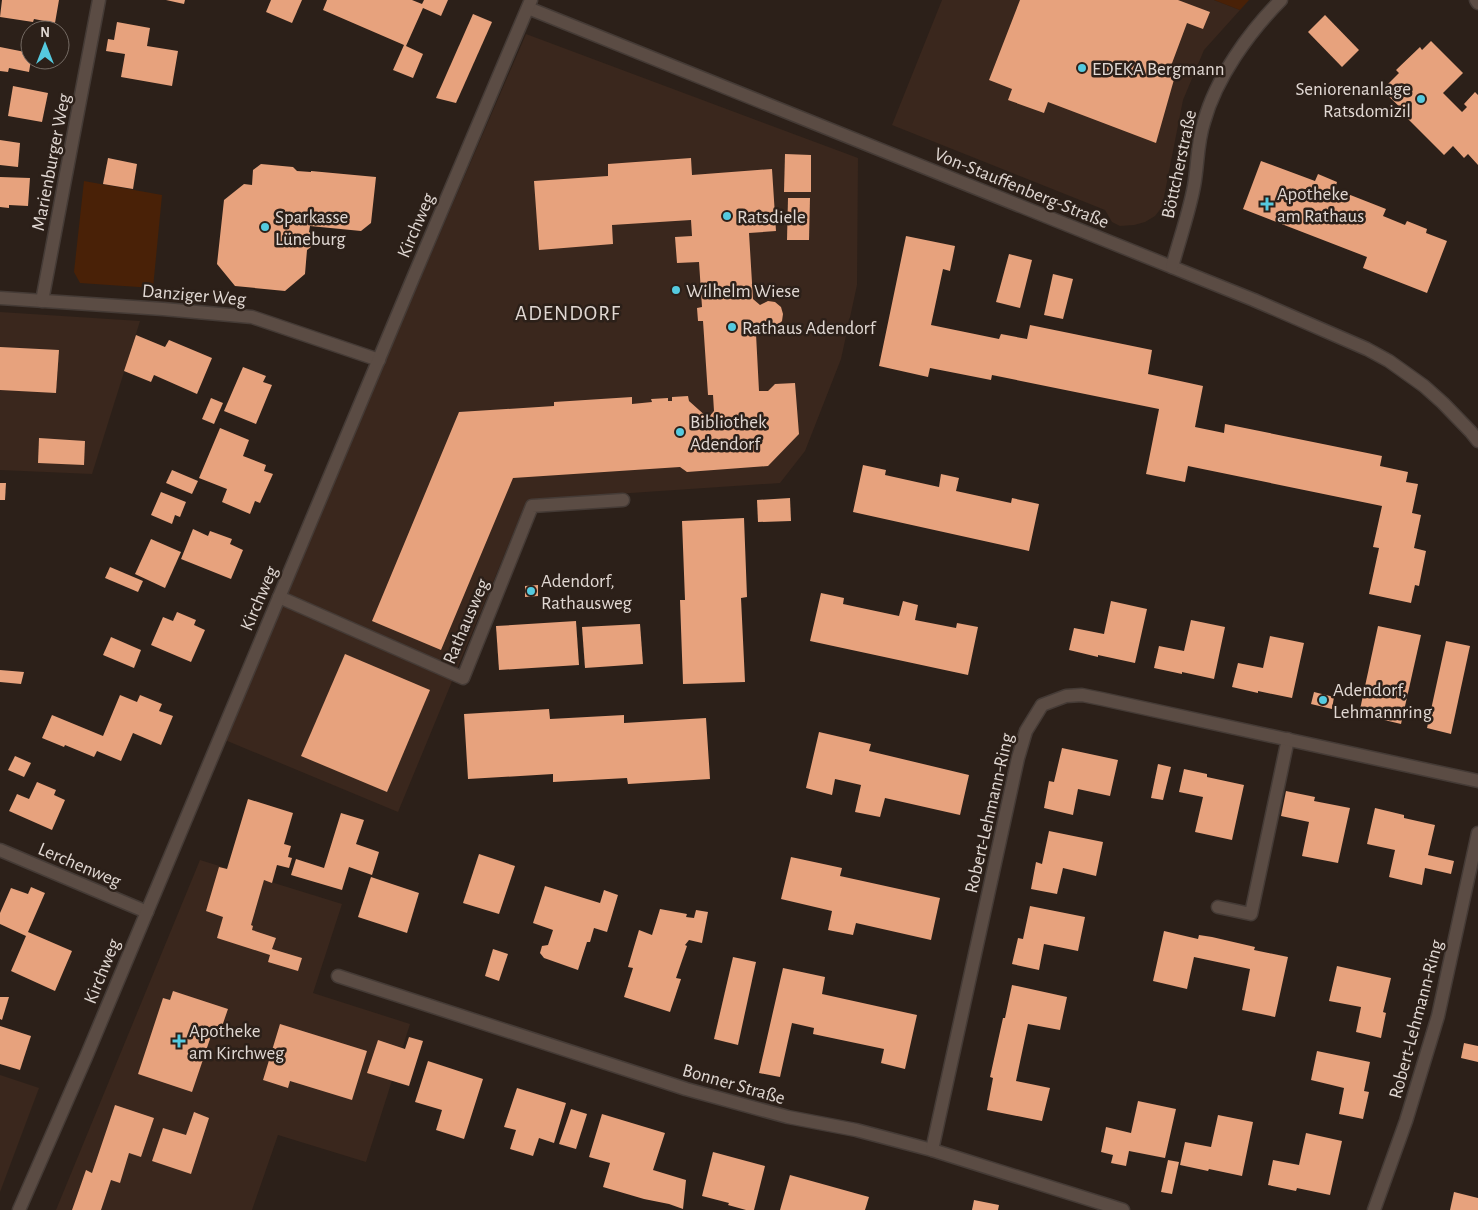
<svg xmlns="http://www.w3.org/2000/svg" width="1478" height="1210" font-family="'Alegreya Sans',sans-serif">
	<rect width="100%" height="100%" fill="#2c2019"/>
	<g fill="#3a271d">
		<path d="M942,0H1214L1240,10L1204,50L1183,100L1162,207L1155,216L1145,222L1134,225L1120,226L1112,222L1105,210L892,125Z"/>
		<path d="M526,34L858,158L857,285L841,359L805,451L780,483L527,500L398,812L225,740L365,407Z"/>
		<path d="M0,312L140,321L92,474L0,470Z"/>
		<path d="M200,860L342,904L313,993L410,1024L366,1162L278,1135L252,1210H56Z"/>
		<path d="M0,1075L39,1088L0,1192Z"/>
	</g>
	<g fill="#492107">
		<path d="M1214,0H1249L1240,10Z"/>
		<path d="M84,181L162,195L153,288L80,283L74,272Z"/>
	</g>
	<g fill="#e7a27d">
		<path d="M2,0H59L55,23L34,19L33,22L0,17Z"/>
		<path d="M166,0H185L184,4Z"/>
		<path d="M271,0H302L292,23L266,12Z"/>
		<path d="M327,0H412L422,4L424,0H448L441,16L423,8L406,46L423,54L413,78L393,70L404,45L323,10Z"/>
		<path d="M1020,0H1178L1210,12L1203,29L1187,23L1168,74L1175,76L1156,143L1048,102L1044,113L1008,100L1012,89L989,80Z"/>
		<path d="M473,14L492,22L456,103L436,98Z"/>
		<path d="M1325,15L1359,50L1342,67L1308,32Z"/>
		<path d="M117,22L150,28L147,46L178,51L172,86L121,77L125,54L106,51L108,39L114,40Z"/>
		<path d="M1431,41L1463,73L1443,93L1462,112L1467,107L1464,104L1475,92L1478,95V165L1468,154L1464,158L1453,146L1444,155L1403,114L1405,112L1382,90L1399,73L1396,70L1420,47L1422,50Z"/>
		<path d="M0,47L30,53L31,60L29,72L9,68L8,72L0,71Z"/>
		<path d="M13,86L48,93L42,122L8,116Z"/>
		<path d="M0,140L20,143L18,167L0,165Z"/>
		<path d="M785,154L811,155V192H784Z"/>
		<path d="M108,158L137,164L133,189L103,184Z"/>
		<path d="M691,158L692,175L772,169L776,231L749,233L753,299L760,305L768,301L775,302L781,307L783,314L782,321L777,326L770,329L762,326L756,334L759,391H768L775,384L795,383L799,434L768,466L687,472L680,467L513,478L441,650L372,621L459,412L554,406V402L632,397V404L652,402L651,399L668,398V401H672V397L688,396L689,401L708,418L714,411L713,395H708L703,321H698L697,308L702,307L699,262L677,263L675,237L692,236L691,220L612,225L613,244L539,250L534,181L608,176V164Z"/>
		<path d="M1261,161L1315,181L1318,174L1337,182L1335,189L1386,209L1383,216L1405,225L1407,221L1427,229L1426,233L1447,241L1427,293L1363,268L1367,257L1243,209Z"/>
		<path d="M261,164L293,167L297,171L311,172V171L376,177L371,223L361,231L310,226L309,232L312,234L311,247L307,250L305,274L285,291L235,286L217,264L224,200L244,184L252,185L253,170Z"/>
		<path d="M0,177L30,178L28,206L9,205V208L0,207Z"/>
		<path d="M788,198H810L809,240H787Z"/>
		<path d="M906,236L955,246L950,271L943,269L931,325L999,339L1001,334L1027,339L1030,325L1152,350L1148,374L1203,386L1195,427L1224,433L1225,424L1382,456L1380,466L1408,472L1406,482L1418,484L1412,513L1421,515L1414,548L1426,551L1419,586L1415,585L1411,603L1369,594L1379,548L1373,547L1382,506L1188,466L1185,482L1146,474L1159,409L992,375L991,380L930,368L928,377L879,366Z"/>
		<path d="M1009,254L1032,260L1020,308L996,302Z"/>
		<path d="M1053,274L1073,279L1063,319L1044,315Z"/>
		<path d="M136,335L165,347L169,340L212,358L197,394L154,375L151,382L124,371Z"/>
		<path d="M0,347L59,350L56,393L0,390Z"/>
		<path d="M243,367L266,376L263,382L272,385L256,424L224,411Z"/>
		<path d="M211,398L223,403L214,424L202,419Z"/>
		<path d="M220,428L249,440L243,456L266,465L264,471L273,474L260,503L255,501L250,514L222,502L227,489L199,478Z"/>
		<path d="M39,438L85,441L84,465L38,463Z"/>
		<path d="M863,465L886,470L885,475L939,487L941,474L959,478L956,491L1011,503L1012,498L1039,504L1029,551L853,512Z"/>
		<path d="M172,470L198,481L192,494L166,483Z"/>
		<path d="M0,483H6L5,500H0Z"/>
		<path d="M161,492L186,502L180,517L175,515L172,524L151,515Z"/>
		<path d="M790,498L791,521L758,522L757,500Z"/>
		<path d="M744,518L747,597L741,598L745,682L683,684L680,600H685L682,521Z"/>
		<path d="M193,529L208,536L210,531L232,539L230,544L243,550L231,579L181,559Z"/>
		<path d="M151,539L181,552L165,588L135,574Z"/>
		<path d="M110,567L143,581L138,592L105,578Z"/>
		<path d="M538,585V596L525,597V586Z"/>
		<path d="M821,593L844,598L843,604L899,616L903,601L918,605L915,620L956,628L957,623L978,627L968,675L810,641Z"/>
		<path d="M1111,601L1147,609L1135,663L1098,655V657L1069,650L1074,628L1104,634Z"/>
		<path d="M177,612L196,620L194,625L205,630L191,662L151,645L163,617L173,621Z"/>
		<path d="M1191,620L1225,627L1214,679L1182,672V674L1154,668L1159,646L1184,651Z"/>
		<path d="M576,621L579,665L499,670L496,626Z"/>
		<path d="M640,624L643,664L585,668L582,627Z"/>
		<path d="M1378,626L1421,635L1401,724L1359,714Z"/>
		<path d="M1270,636L1304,643L1292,698L1258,691V693L1232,687L1238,663L1263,668Z"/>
		<path d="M111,637L141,650L134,668L103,655Z"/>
		<path d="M1446,641L1470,646L1451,734L1427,728Z"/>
		<path d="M345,654L430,690L387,792L301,756Z"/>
		<path d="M0,670L24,672L21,684L0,682Z"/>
		<path d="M1314,692L1334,697L1332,709L1311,704Z"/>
		<path d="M120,695L137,702L140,695L162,704L159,711L173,716L161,745L133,733L121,761L97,751L94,757L65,745L64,747L42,738L52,715L103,736Z"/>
		<path d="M549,709L550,719L624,715V723L706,718L710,779L628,784L627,778L553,782V774L468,779L464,714Z"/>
		<path d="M819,732L871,744L869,751L969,775L960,815L885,798L880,817L855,812L861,785L835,779L832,795L806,788Z"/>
		<path d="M1062,748L1118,760L1110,796L1078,789L1073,815L1044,808L1049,781L1054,782Z"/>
		<path d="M15,756L31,763L24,777L8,770Z"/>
		<path d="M1158,764L1171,767L1163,800L1151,798Z"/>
		<path d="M1184,769L1207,774V777L1244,785L1232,840L1195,832L1203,797L1179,792Z"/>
		<path d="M37,782L56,790L54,795L65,800L52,830L9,811L17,794L29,799Z"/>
		<path d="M1286,791L1315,797L1314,801L1350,808L1338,863L1302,856L1309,822L1281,816Z"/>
		<path d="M248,799L293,813L284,844L291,846L288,857L292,858L289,868L277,865L272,883L264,880L251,925L253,926L252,930L276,938L272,949L302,958L298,971L268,962L270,955L217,938L223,917L206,911L219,867L227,869Z"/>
		<path d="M1375,808L1404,815V818L1435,825L1428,855L1454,861L1451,874L1425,868L1422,885L1389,877L1395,850L1367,844Z"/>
		<path d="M341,813L364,820L356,844L379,852L372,875L349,867L342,890L291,875L296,859L324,868Z"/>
		<path d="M1049,831L1103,842L1096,876L1063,868L1057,894L1031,889L1036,862L1042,864Z"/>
		<path d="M479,854L515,866L499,914L463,903Z"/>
		<path d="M791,857L842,868L840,876L940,898L931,940L856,923L853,935L828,930L832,911L781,899Z"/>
		<path d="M371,877L419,893L407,933L358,917Z"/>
		<path d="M545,886L600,903L604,890L618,895L607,932L594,928L590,942H587L578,970L544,958L540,953L542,946L548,945L553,930L533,923Z"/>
		<path d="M31,887L45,893L28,932L72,951L55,991L11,971L26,936L0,924V913L11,888L28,894Z"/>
		<path d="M1030,906L1085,917L1078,951L1044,944L1039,970L1012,964L1018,938L1023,939Z"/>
		<path d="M660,909L687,914L686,917L694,918L696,910L708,912L702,943L689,940L685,945L687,946L676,978L681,979L670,1012L624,997L633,968L628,967L639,930L652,935Z"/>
		<path d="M1164,931L1198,939L1199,935L1212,937L1255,947L1254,950L1288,957L1275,1017L1242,1010L1250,969L1194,957L1187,989L1153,981Z"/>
		<path d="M493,949L508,954L499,981L485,976Z"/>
		<path d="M733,957L756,962L738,1045L714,1039Z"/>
		<path d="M1337,966L1391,978L1383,1012L1386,1013L1381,1038L1356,1032L1361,1007L1329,1001Z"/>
		<path d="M783,968L825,977L822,994L917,1015L905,1069L881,1063L884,1049L813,1034L814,1028L792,1023L780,1077L759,1073Z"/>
		<path d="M1012,985L1067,997L1060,1030L1028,1024L1016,1081L1050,1088L1042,1121L987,1110L993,1078L990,1077L1003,1018H1005Z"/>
		<path d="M173,991L228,1009L218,1038L211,1036L192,1092L138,1074L163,998L170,1000Z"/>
		<path d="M0,997H9L2,1020L0,1019Z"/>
		<path d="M280,1024L367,1051L352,1100L290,1081L288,1088L263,1080Z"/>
		<path d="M0,1026L31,1036L20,1070L0,1064Z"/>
		<path d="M409,1037L423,1041L409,1086L367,1073L378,1040L405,1049Z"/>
		<path d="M1464,1043L1478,1046V1062L1461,1058Z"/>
		<path d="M1317,1051L1370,1062L1364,1091L1369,1092L1363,1119L1339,1114L1344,1088L1311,1080Z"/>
		<path d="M428,1061L483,1079L464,1139L436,1130L442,1110L415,1102Z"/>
		<path d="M517,1088L566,1103L554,1143L539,1138L533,1156L510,1149L516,1130L504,1127Z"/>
		<path d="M1138,1101L1176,1109L1165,1158L1129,1151L1126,1166L1111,1163L1113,1155L1101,1152L1106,1127L1131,1133Z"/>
		<path d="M115,1105L154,1118L141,1157L129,1153L120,1183L111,1180L101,1210H72L86,1170L92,1173Z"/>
		<path d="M571,1109L587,1114L576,1149L559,1144Z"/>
		<path d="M194,1112L209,1118L191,1174L152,1161L163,1128L186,1135Z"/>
		<path d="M602,1114L665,1133L653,1170L686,1180L683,1209L669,1204L644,1199L603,1187L610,1163L589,1157Z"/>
		<path d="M1218,1115L1253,1122L1242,1176L1209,1169L1208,1171L1180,1165L1185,1142L1211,1147Z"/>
		<path d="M1306,1133L1342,1141L1330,1195L1297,1188L1296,1191L1268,1185L1273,1160L1299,1165Z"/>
		<path d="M713,1152L765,1166L754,1210H746L728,1205L729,1203L702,1196Z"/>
		<path d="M1168,1160L1179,1162L1172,1194L1161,1192Z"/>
		<path d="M790,1175L869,1197L865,1210H780Z"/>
		<path d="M1454,1192L1478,1198V1210H1450Z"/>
		<path d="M974,1200L999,1205L998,1210H972Z"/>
	</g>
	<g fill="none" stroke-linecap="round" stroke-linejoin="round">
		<defs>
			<g id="minor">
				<path d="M1476,0L1478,3"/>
				<path d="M528,8L1254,300L1367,349L1389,361L1424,386L1443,403L1471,432L1478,441"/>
				<path d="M1172,267C1179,241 1189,213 1194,186C1198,165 1197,143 1204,122C1216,78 1249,32 1281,0"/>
				<path d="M0,298L163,309L252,317L379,360"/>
				<path d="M42,301L99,0"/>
				<path d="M279,597L463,678L532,506L623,500"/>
				<path d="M0,850L147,912"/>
				<path d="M1218,907L1251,914L1288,739"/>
				<path d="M338,976L686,1089L788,1117L856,1130L932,1150L1123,1210"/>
				<path d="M932,1150L1018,758L1026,731L1042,705L1066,696L1082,695L1102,699L1478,781"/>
				<path d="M19,1210L86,1057L413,278L531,0"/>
				<path d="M1374,1210L1406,1121L1438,1016L1478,833"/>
			</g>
		</defs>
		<use href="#minor" stroke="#453b36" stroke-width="15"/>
		<use href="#minor" stroke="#5b4c44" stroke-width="12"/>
	</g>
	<g fill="#55cadf" stroke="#2c2019" stroke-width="2">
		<circle cx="1082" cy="68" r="5"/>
		<circle cx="1421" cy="99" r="5"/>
		<path d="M1264.5 196.5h5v5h5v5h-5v5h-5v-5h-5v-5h5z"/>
		<circle cx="727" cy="216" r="5"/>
		<circle cx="265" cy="227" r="5"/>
		<circle cx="676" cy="290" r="5"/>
		<circle cx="732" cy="327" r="5"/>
		<circle cx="680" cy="432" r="5"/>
		<circle cx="531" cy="591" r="5"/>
		<circle cx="1323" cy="700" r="5"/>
		<path d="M176.5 1033.5h5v5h5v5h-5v5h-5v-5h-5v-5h5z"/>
	</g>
	<g text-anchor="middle" stroke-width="5" stroke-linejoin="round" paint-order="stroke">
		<g font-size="19" fill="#e1d8d3" stroke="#2c2019" text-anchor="start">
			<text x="1092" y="75">EDEKA Bergmann</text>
			<text x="1411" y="95" text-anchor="end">Seniorenanlage<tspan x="1411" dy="22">Ratsdomizil</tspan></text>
			<text x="1277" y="200">Apotheke<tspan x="1277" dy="22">am Rathaus</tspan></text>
			<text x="275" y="223">Sparkasse<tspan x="275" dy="22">Lüneburg</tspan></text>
			<text x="737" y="223">Ratsdiele</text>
			<text x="686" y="297">Wilhelm Wiese</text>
			<text x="742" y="334">Rathaus Adendorf</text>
			<text x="690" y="428">Bibliothek<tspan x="690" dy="22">Adendorf</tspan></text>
			<text x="541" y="587">Adendorf,<tspan x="541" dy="22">Rathausweg</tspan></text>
			<text x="1333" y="696">Adendorf,<tspan x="1333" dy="22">Lehmannring</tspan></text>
			<text x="189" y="1037">Apotheke<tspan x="189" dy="22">am Kirchweg</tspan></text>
		</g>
		<g font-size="19" fill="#e1d8d3" stroke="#2c2019">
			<text transform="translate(50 162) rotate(-79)" y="7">Marienburger Weg</text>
			<text transform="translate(1178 164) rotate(-78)" y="7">Böttcherstraße</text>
			<text transform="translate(1022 187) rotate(22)" y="7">Von-Stauffenberg-Straße</text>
			<text transform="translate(415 225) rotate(-67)" y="7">Kirchweg</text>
			<text transform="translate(194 294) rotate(5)" y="7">Danziger Weg</text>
			<text transform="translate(258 598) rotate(-67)" y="7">Kirchweg</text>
			<text transform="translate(465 621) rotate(-67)" y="7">Rathausweg</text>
			<text transform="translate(988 813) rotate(-77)" y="7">Robert-Lehmann-Ring</text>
			<text transform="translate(80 864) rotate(23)" y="7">Lerchenweg</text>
			<text transform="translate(101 971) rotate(-68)" y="7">Kirchweg</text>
			<text transform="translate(1415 1019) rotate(-75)" y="7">Robert-Lehmann-Ring</text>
			<text transform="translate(734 1083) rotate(16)" y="7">Bonner Straße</text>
		</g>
		<g font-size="21" letter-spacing="1" fill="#e1d8d3" stroke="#2c2019">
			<text x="568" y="320">ADENDORF</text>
		</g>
	</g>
	<g transform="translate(45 45)"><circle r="24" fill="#2c2019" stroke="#746a63"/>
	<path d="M0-4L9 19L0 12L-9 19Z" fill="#55cadf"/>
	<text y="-8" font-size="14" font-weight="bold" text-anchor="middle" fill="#e1d8d3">N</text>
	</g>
</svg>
